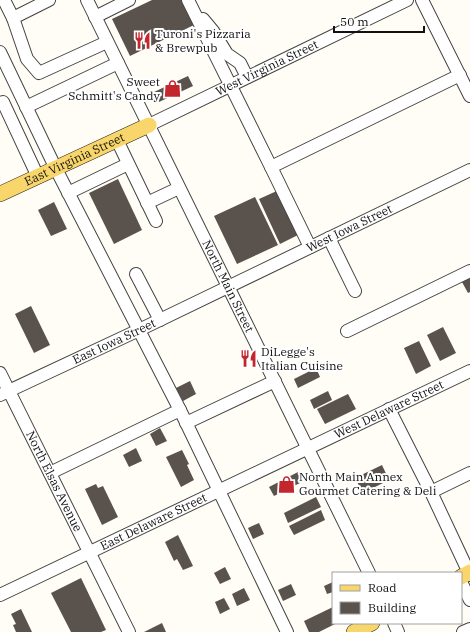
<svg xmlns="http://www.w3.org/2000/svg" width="470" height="632" font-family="'IBM Plex Serif',serif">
	<rect width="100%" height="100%" fill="#fffdf5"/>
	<g fill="#5a524d">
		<path d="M152,0H181L194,25L130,56L112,19Z"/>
		<path d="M188,76L193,86L159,102L154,92Z"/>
		<path d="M118,179L142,230L114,244L89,193Z"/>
		<path d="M279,190L300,234L280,244L259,199Z"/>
		<path d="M255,197L278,245L237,264L214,216Z"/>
		<path d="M54,202L67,229L51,236L38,210Z"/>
		<path d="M470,278V292L468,293L462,282Z"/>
		<path d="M31,306L50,345L34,353L15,314Z"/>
		<path d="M443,327L456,353L440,361L427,335Z"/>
		<path d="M419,341L431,366L416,374L404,348Z"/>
		<path d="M316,368L320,377L298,388L294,379Z"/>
		<path d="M190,381L196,394L183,401L176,388Z"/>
		<path d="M328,391L332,400L314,409L310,400Z"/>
		<path d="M348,394L356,409L325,424L317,409Z"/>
		<path d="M160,428L167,441L156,446L150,434Z"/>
		<path d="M136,448L142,461L129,467L123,455Z"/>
		<path d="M182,450L189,464L187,465L194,480L181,487L166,457Z"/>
		<path d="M382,465L389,480L363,493L355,478Z"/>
		<path d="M298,472L302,482L274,496L269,487Z"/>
		<path d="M96,484L98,488L103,486L118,517L102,525L85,489Z"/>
		<path d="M316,497L321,507L288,523L284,513Z"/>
		<path d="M321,510L325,520L294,535L289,526Z"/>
		<path d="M259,523L264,534L253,539L248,528Z"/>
		<path d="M178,535L193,566L183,570L177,559L174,561L165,542Z"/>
		<path d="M225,567L231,579L220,584L214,573Z"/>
		<path d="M81,578L106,630L101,632H71L51,593Z"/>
		<path d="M333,582V592L327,594L324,586Z"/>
		<path d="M291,584L296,595L283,601L278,590Z"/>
		<path d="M244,588L250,600L237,606L232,594Z"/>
		<path d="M224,598L230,609L220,614L215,602Z"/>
		<path d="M333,607V623H337L319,632H309L304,621Z"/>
		<path d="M21,609L32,632H16L13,625L16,624L11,614Z"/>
		<path d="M162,623L166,632H144Z"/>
	</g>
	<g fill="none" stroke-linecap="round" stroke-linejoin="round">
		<defs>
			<g id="minor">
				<path d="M4,0L13,18L27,59L39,73L107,42"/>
				<path id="s1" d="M87,0L369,573"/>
				<path d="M188,0L271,167"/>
				<path d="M422,0L470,96"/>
				<path d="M95,17L129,0"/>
				<path d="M13,18L49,0"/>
				<path d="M203,19L213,31L227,54L240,63L247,77"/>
				<path d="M0,52L56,169L180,410L287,632"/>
				<path d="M3,102L38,177"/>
				<path d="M26,107L118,63"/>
				<path id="s2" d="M149,125L407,0"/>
				<path d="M117,140L156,221"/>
				<path d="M68,193L128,164"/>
				<path d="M147,203L179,188"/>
				<path d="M329,238L355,291"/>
				<path d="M310,247L271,167L460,75"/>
				<path d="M136,274L160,320"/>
				<path d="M347,331L470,271"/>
				<path id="s3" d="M0,373L129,632"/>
				<path id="s4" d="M0,395L139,330L470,170"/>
				<path d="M389,409L431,492"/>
				<path d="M186,423L275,381"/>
				<path d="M50,473L180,410"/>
				<path d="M470,473L431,492L470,575"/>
				<path d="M461,582L470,600"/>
				<path id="s5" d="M0,595L470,371"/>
				<path d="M394,623L398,632"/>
				<path d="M463,632L470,629"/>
			</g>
			<g id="major">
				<path id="s6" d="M0,194L149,125"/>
				<path d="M461,577L470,572"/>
				<path d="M354,632L372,623"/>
			</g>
		</defs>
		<use href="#minor" stroke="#444" stroke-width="14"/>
		<use href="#major" stroke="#222" stroke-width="16"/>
		<use href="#minor" stroke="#fff" stroke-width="12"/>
		<use href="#major" stroke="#f9d66b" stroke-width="15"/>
	</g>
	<defs>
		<symbol id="restaurant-bare" viewBox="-9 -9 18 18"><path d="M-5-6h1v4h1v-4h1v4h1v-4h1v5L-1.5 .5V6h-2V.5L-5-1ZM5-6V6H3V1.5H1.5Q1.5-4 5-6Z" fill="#c4262e" stroke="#fff" stroke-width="2.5" paint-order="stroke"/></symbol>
		<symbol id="shop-bare" viewBox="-9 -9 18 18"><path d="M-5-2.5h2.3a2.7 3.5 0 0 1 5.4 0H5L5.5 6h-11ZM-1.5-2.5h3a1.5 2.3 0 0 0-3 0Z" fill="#c4262e" stroke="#fff" stroke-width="2.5" paint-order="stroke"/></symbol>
	</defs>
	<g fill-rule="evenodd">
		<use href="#restaurant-bare" x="130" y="28" width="25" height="25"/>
		<use href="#shop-bare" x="160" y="76" width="25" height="25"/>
		<use href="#restaurant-bare" x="236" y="346" width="25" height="25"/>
		<use href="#shop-bare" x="274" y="472" width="25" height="25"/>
	</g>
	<g text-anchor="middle" stroke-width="4" stroke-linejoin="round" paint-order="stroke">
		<g font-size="12" fill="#111" stroke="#fff" text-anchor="start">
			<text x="155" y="38">Turoni's Pizzaria<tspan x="155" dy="14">&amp; Brewpub</tspan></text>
			<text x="160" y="86" text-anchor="end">Sweet<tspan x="160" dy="14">Schmitt's Candy</tspan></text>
			<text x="261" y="356">DiLegge's<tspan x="261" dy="14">Italian Cuisine</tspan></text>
			<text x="299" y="481">North Main Annex<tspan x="299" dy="14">Gourmet Catering &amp; Deli</tspan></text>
		</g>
		<g font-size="12" fill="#111" stroke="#fff">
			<text dy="4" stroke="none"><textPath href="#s2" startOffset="131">West Virginia Street</textPath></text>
			<text dy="4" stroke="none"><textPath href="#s6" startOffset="82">East Virginia Street</textPath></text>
			<text dy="4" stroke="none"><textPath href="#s4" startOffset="387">West Iowa Street</textPath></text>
			<text dy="4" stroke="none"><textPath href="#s1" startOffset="319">North Main Street</textPath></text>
			<text dy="4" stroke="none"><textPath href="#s4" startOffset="126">East Iowa Street</textPath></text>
			<text dy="4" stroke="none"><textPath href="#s5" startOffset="431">West Delaware Street</textPath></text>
			<text dy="4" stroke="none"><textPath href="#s3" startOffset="121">North Elsas Avenue</textPath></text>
			<text dy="4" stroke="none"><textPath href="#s5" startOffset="170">East Delaware Street</textPath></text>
		</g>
	</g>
	<rect x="332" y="572" width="130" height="52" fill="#ffffff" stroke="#a0a0a0"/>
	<rect x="340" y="585" width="20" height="6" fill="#f9d66b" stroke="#a0a0a0"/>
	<text x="368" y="592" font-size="12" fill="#111111">Road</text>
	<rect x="340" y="602" width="20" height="12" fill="#5a524d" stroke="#a0a0a0"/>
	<text x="368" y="612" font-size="12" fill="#111111">Building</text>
	<path d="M334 26v6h90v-6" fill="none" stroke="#111111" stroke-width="2"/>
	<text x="340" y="26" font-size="12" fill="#111111" stroke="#ffffff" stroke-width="3" paint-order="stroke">50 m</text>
</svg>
